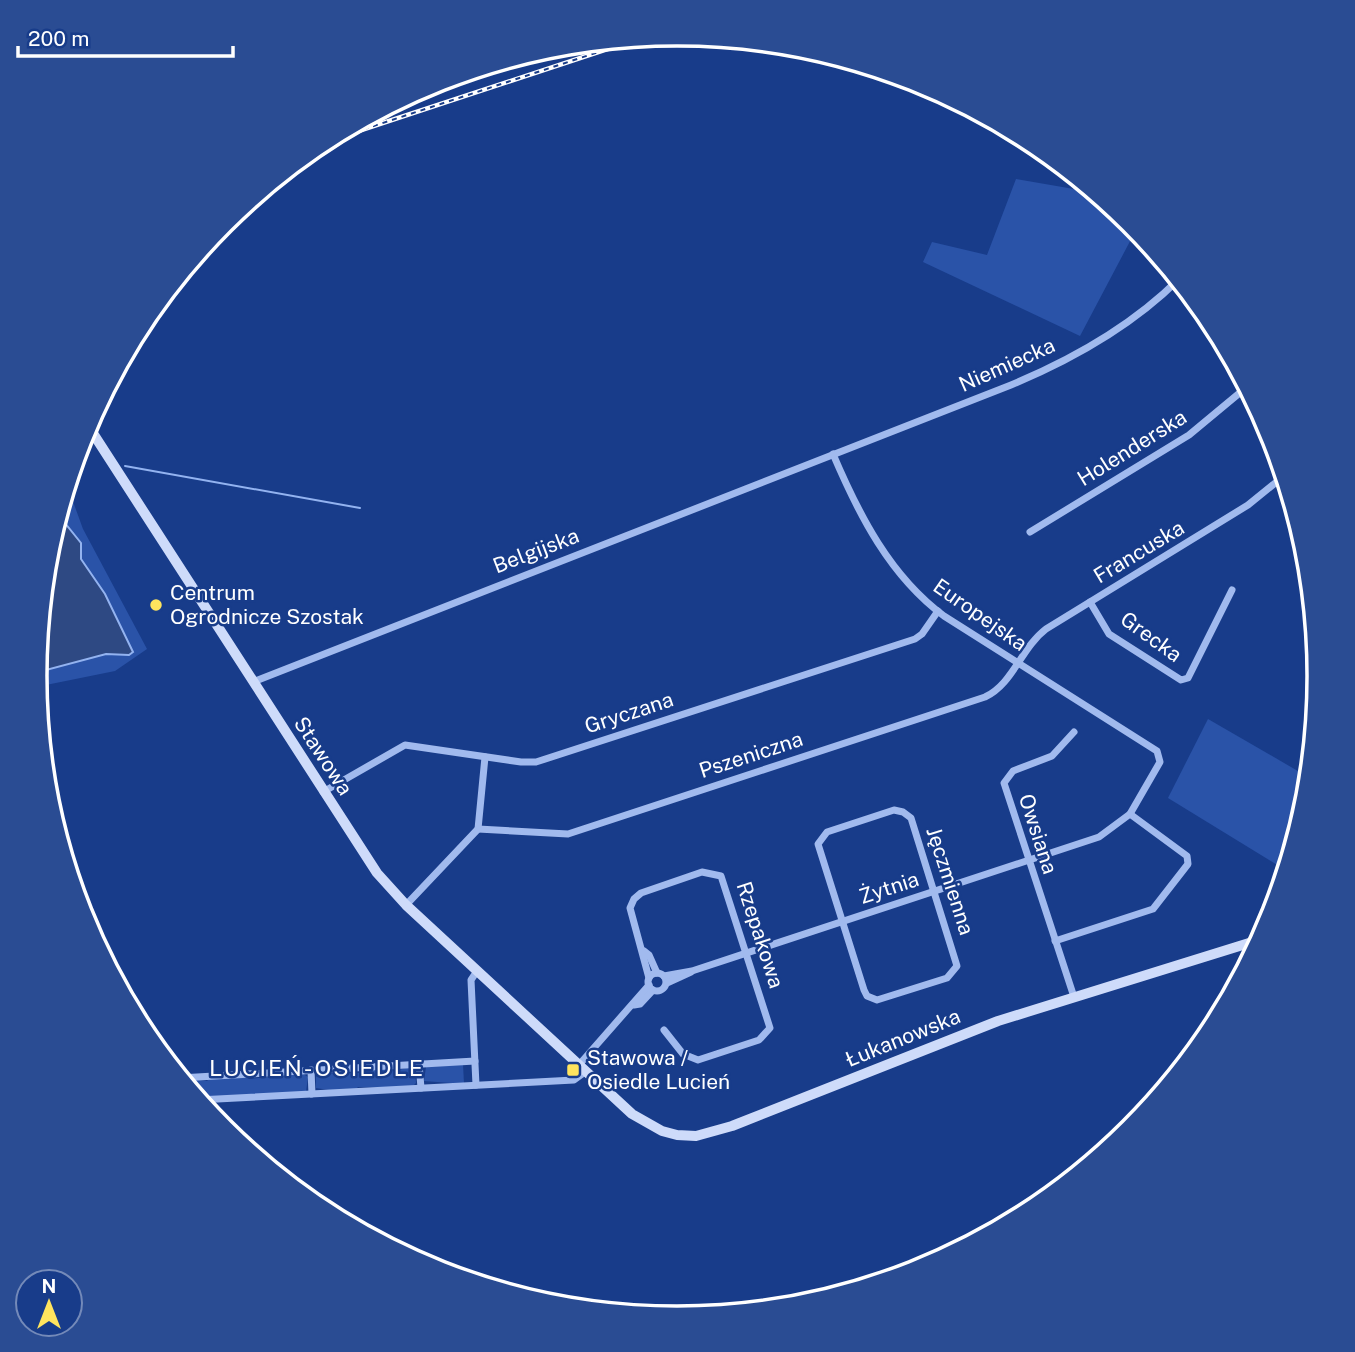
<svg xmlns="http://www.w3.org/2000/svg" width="1355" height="1352" font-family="'Public Sans',sans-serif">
	<rect width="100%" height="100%" fill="#183c8a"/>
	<g fill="#2a53a8">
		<path d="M1016,179L1097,193L1137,228L1080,336L923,262L932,242L987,255Z"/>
		<path d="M67,485L83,529L147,649L115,671L36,687L35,673L106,654L129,655L133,651L105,594L81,559V543L65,522L68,514Z"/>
		<path d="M1208,719L1310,778L1308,802L1287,871L1168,798Z"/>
		<path d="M463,1064L464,1084L424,1081L426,1067Z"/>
		<path d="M410,1067L415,1071L416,1083L412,1087H358L355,1090L335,1091L316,1088V1077L320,1072L362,1073L364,1070L391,1068L394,1071Z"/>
		<path d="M302,1073L308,1077L306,1092L197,1098L185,1084L192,1079L207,1081L210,1078L245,1076L249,1079Z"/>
	</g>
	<path fill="#2e4983" stroke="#93b3f0" stroke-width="2" d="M65,492L68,514L65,523L81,543V559L105,594L133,652L129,655L106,654L35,673L40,624L49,619C34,578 52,533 65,492Z"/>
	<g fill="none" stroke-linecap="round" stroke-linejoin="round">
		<path stroke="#93b3f0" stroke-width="2" d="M125,466L360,508"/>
		<g stroke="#a1baee" stroke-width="7">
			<path d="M1030,532L1189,435L1248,386"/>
			<path d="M1090,602L1109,634L1181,680L1188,678L1232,590"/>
			<path d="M253,682L1011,385C1071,360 1133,325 1179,279"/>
			<path d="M1074,732L1052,756L1013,771L1004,783L1074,997"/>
			<path d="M323,792L405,745L521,762H536L915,639L922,634L938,611"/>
			<path d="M894,810L903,812L911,818L957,966L947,978L877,1000L867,996L864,990L818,844L827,832Z"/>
			<path d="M478,829L568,834L985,697C1013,684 1021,648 1046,629L1248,505L1285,475"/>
			<path d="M406,905L478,829L485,757"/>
			<path d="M1055,941L1153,909L1188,864L1187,856L1130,814"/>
			<path d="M644,951L649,955L657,973"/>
			<circle cx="657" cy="982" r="9"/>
			<path d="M664,976L692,971L1099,837L1130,814L1160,762L1157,751L944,616C890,576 859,515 833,454"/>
			<path d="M649,978L630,908L634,899L641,893L702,872L721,876L770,1028L759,1040L698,1060L683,1054L664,1030"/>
			<path d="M667,983L691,972"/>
			<path d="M634,1005L640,1004L653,990"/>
			<path d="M419,1064L421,1088"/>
			<path d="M578,1066L649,985"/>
			<path d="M311,1070L312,1094"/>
			<path d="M180,1078L475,1061"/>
			<path d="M476,1085L471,980L477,971"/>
			<path d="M198,1100L574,1080L585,1072"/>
		</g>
		<path stroke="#cedbfa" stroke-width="10" d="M87,424L377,873L406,905L632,1114L662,1131L677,1135L696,1136L732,1126L998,1021L1262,939"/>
		<defs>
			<path id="rail" d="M316,145L647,36"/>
		</defs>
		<use href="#rail" stroke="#fff" stroke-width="4.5"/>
		<use href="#rail" stroke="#183c8a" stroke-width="2" stroke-dasharray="5" stroke-linecap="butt"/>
	</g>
	<g fill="#ffe45e" stroke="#183c8a" stroke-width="2.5">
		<circle cx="156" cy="605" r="7"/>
		<rect x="566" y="1063" width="14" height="14" rx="3.5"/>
	</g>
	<g text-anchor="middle" stroke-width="5" stroke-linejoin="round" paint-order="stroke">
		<g font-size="21" fill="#fff" stroke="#183c8a">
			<text transform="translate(1007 365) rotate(-24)" y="7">Niemiecka</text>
			<text transform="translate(1132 448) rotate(-32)" y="7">Holenderska</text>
			<text transform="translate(536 551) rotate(-21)" y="7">Belgijska</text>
			<text transform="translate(1139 552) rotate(-31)" y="7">Francuska</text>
			<text transform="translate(980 615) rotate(35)" y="7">Europejska</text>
			<text transform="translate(1151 637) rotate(36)" y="7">Grecka</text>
			<text transform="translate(629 713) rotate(-18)" y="7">Gryczana</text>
			<text transform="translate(751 755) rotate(-18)" y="7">Pszeniczna</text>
			<text transform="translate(323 756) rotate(57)" y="7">Stawowa</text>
			<text transform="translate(1038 834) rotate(72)" y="7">Owsiana</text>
			<text transform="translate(950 881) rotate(72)" y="7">Jęczmienna</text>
			<text transform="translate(889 888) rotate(-18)" y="7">Żytnia</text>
			<text transform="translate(760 935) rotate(72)" y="7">Rzepakowa</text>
			<text transform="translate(903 1038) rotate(-22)" y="7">Łukanowska</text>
		</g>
		<g font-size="21" fill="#fff" stroke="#183c8a" text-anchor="start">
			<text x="170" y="600">Centrum<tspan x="170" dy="24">Ogrodnicze Szostak</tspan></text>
			<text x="587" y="1065">Stawowa /<tspan x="587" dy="24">Osiedle Lucień</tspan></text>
		</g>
		<g font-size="23" letter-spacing="2" fill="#fff" stroke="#183c8a">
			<text x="317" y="1076">LUCIEŃ-OSIEDLE</text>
		</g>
	</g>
	<path d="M0 0H1355V1352H0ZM47 676a630 630 0 1 1 1260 0a630 630 0 1 1-1260 0Z" fill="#2a4c93" fill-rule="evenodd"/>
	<path fill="none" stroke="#fff" stroke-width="3.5" d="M47 676a630 630 0 1 1 1260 0a630 630 0 1 1-1260 0Z"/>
	<g transform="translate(49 1303)"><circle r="33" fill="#183c8a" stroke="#748ab9" stroke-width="2"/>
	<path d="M0-5L12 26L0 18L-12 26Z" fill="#ffe45e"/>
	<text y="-10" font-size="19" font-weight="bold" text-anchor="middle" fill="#ffffff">N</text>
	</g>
	<path d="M18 46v10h215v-10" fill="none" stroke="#ffffff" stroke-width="3.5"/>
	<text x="28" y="46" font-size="21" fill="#ffffff" stroke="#183c8a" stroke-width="5" paint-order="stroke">200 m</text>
</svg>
